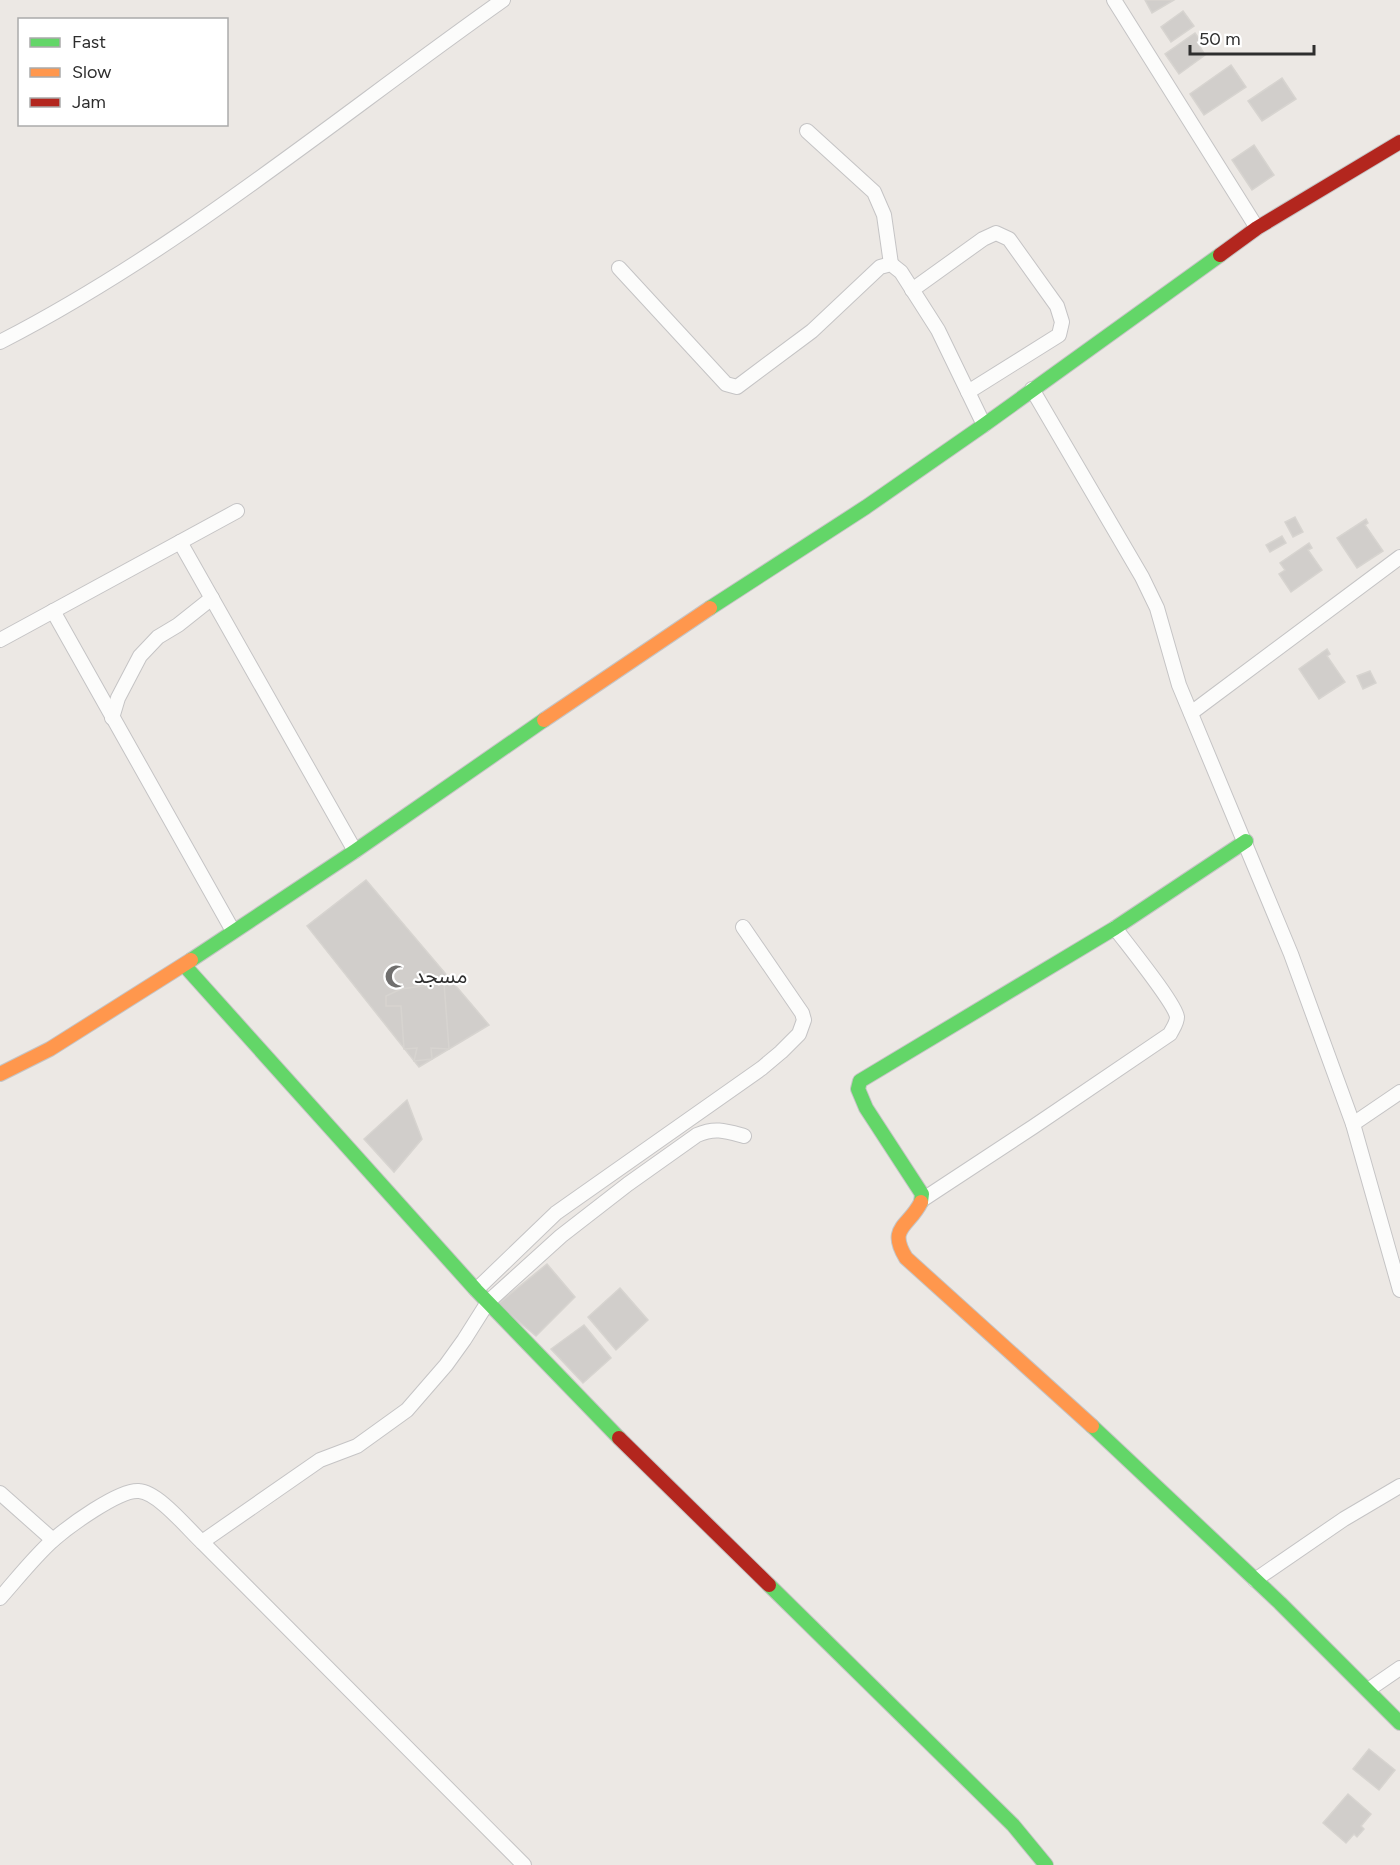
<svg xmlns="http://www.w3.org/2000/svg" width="1400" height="1865" font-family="Figtree,'Noto Sans Arabic',sans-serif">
	<rect width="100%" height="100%" fill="#ece8e4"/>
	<g fill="#d1cecb" stroke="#d7d4d0" stroke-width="1.5">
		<path d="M1145,0H1174L1152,13Z"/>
		<path d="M1183,11L1194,26L1171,42L1161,27Z"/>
		<path d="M1195,33L1200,40L1197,42L1205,55L1179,74L1165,54Z"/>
		<path d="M1231,65L1246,87L1204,115L1190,94Z"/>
		<path d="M1282,78L1296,99L1262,121L1248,101Z"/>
		<path d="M1254,145L1274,175L1252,190L1232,160Z"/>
		<path d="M1295,517L1303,532L1293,537L1285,522Z"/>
		<path d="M1366,519L1368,523L1365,525L1383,551L1357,568L1337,538Z"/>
		<path d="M1282,536L1286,543L1270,552L1266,545Z"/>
		<path d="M1309,543L1312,548L1308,550L1322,570L1291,592L1279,574L1285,570L1280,563Z"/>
		<path d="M1327,649L1330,654L1327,656L1345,682L1319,699L1299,669Z"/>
		<path d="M1370,671L1376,683L1363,689L1357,676Z"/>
		<path d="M366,880L489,1025L419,1067L307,926Z"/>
		<path d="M444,983L449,1049L431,1048L432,1059L414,1061L417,1048L404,1049L401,1006H386V996L401,989Z"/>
		<path d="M407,1100L422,1139L394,1172L364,1139Z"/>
		<path d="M547,1264L575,1297L536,1336L498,1304Z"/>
		<path d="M620,1288L648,1320L616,1350L588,1317Z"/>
		<path d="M584,1325L611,1358L583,1383L551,1349Z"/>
		<path d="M1369,1749L1395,1770L1379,1790L1353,1769Z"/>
		<path d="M1348,1794L1371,1814L1361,1826L1364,1829L1357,1837L1354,1834L1346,1843L1323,1823Z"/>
	</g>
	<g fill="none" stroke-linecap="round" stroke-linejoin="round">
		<defs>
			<g id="street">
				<path d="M1114,0L1257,228"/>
				<path d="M807,131L874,192L884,215L891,264"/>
				<path d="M619,268L726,384L737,387L812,331L880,267L891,264L901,272L938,330L984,425"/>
				<path d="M912,290L983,239L996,233L1009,239L1057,306L1062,322L1059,335L968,392"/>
				<path d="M0,342C181,249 337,117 503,0"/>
				<path d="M1032,389L1142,577L1157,608L1179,685L1291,954L1353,1124L1400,1290"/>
				<path d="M180,542L355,851"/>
				<path d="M53,611L233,931"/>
				<path d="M0,640L237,511"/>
				<path d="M1191,713L1400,557"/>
				<path d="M112,718L118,698L140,656L158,637L178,625L212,598"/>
				<path d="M1353,1124L1400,1092"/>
				<path d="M922,1200L1033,1127L1170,1034C1173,1028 1177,1023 1177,1017C1175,1003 1126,943 1115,928"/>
				<path d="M476,1290L556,1213L762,1068L781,1052L799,1034L804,1020L802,1013L743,927"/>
				<path d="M0,1493L53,1540"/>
				<path d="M202,1542L320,1460L357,1446L407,1410L446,1365L464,1340L488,1302L561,1236L628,1184L697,1135C715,1127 726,1131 744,1136"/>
				<path d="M1255,1580L1344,1519L1400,1486"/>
				<path d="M0,1598C17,1579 34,1557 53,1540C68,1527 119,1489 139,1491C158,1492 188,1529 202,1542L524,1865"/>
				<path d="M1368,1690L1400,1668"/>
			</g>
			<g id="fast">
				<path d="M710,608L866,507L984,425L1220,255"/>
				<path d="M191,960L355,851L544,720"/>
				<path d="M184,965L476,1290L619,1438"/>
				<path d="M921,1202L922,1194L866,1108L858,1089L860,1081L1115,928L1246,841"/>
				<path d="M1092,1426L1280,1603L1400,1723"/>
				<path d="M769,1585L1013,1825L1046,1865"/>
			</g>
			<g id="slow">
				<path d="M544,720L710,608"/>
				<path d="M0,1074L50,1049L191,960"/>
				<path d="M921,1202C909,1227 887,1227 906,1258L1092,1426"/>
			</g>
			<g id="jam">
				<path d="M1220,255L1257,228L1400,142"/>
				<path d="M619,1438L769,1585"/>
			</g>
		</defs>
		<use href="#street" stroke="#c5c4c5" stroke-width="16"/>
		<use href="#fast" stroke="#c5c4c5" stroke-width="16"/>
		<use href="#slow" stroke="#c5c4c5" stroke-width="16"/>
		<use href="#jam" stroke="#c5c4c5" stroke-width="16"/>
		<use href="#street" stroke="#fcfcfb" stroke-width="14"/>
		<use href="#fast" stroke="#63d668" stroke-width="14"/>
		<use href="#slow" stroke="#ff974d" stroke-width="14"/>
		<use href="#jam" stroke="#b3261e" stroke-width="14"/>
	</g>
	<defs>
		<symbol id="mosque-bare" viewBox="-9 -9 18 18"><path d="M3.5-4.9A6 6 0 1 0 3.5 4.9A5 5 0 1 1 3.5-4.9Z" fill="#706f6e" stroke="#fff" stroke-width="2.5" paint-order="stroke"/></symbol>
	</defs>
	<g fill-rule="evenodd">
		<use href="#mosque-bare" x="380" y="960" width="33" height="33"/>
	</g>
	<g text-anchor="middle" stroke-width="4.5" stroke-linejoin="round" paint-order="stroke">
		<g font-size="21" fill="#2e2e2e" stroke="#fff" text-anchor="start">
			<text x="414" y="983">مسجد</text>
		</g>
	</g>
	<rect x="18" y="18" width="210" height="108" fill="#ffffff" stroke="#ababab" stroke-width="1.5"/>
	<rect x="30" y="38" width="30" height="9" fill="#63d668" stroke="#ababab" stroke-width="1.5"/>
	<text x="72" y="48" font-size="18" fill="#2e2e2e">Fast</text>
	<rect x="30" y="68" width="30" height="9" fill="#ff974d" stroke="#ababab" stroke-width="1.5"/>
	<text x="72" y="78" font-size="18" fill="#2e2e2e">Slow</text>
	<rect x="30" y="98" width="30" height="9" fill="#b3261e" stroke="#ababab" stroke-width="1.5"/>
	<text x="72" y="108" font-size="18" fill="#2e2e2e">Jam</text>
	<path d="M1190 45v9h124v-9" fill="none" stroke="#2e2e2e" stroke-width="3"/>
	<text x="1199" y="45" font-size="18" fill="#2e2e2e" stroke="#ffffff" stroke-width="4.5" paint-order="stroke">50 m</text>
</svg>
